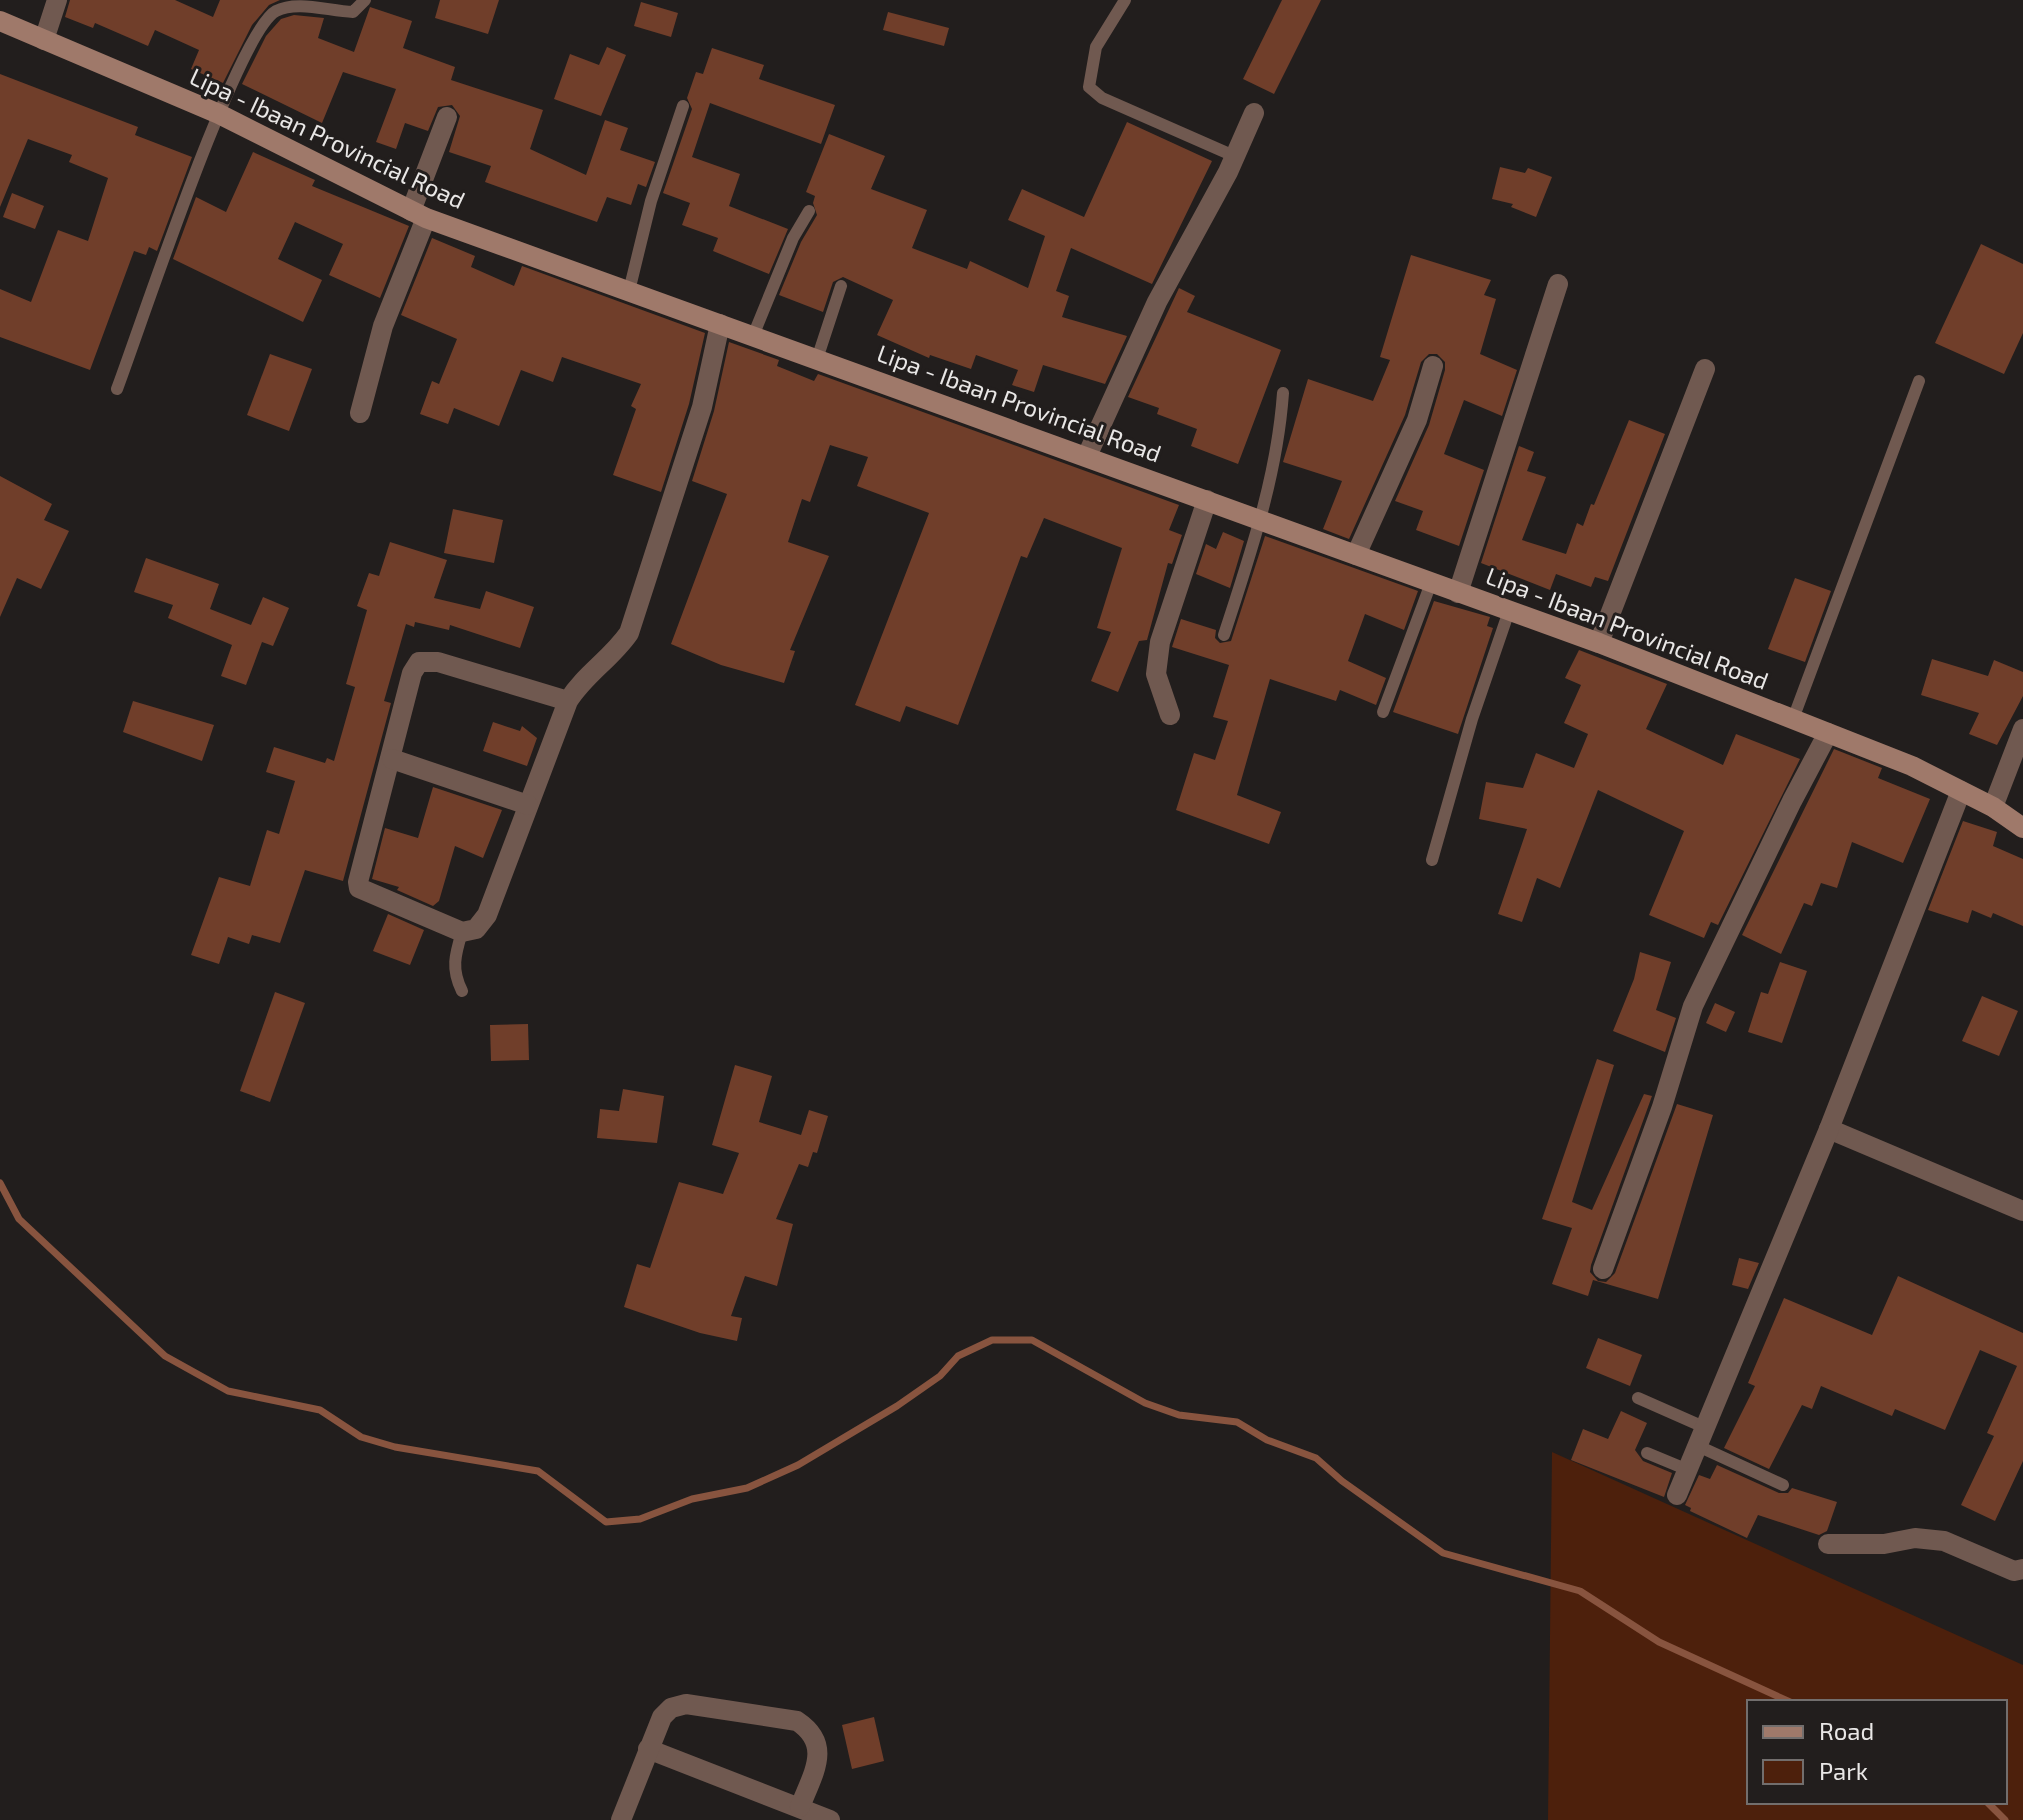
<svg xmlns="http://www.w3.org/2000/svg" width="2023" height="1820" font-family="'Exo 2',sans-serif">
	<rect width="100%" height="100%" fill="#221e1d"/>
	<path fill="#4d200c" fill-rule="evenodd" d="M1552,1452L2023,1665V1820H1548ZM1749,1702H2005V1802H1749Z"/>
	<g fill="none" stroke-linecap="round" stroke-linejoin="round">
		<g stroke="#88543f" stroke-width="7">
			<path d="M0,1183L19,1219L165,1356L228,1391L320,1410L361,1437L395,1447L538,1471L606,1522L640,1519L692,1499L747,1488L798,1465L897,1406L940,1376L958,1356L992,1340H1032L1145,1403L1179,1415L1237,1422L1267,1440L1316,1458L1342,1481L1443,1553L1580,1591L1659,1642L1790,1702"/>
			<path d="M1987,1802L2005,1820"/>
		</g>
	</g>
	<g fill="#703e2a">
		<path d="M70,0H175L213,17L220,0H280L269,5L252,25L223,83L191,69L199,50L155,30L148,46L95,23L93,28L65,17Z"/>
		<path d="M440,0H499L488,34L435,18Z"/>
		<path d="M1282,0H1321L1274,94L1243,79Z"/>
		<path d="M641,2L678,13L671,37L634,26Z"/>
		<path d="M370,7L412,21L403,48L455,67L451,80L543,110L530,149L586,175L605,120L628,128L620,150L655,162L646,187L638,184L631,205L607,197L597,222L485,182L491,166L449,152L460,116L452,105L438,107L428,131L405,123L396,149L376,142L396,89L343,72L322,123L242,84L266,36L281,19L294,15L324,18L318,38L354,52Z"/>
		<path d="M888,12L949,28L944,46L883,30Z"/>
		<path d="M607,47L626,55L601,116L554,99L570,54L599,65Z"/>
		<path d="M712,48L764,65L759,79L835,105L821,144L710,103L692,157L740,174L729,206L788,229L769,274L713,251L718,238L682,225L690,203L663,193L692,109L687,98L696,72L703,74Z"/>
		<path d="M0,74L138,127L135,135L192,157L157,251L149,247L146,255L134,251L90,370L0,337V289L31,302L58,230L88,241L108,178L69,162L72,155L28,139L0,207Z"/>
		<path d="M1127,122L1212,161L1152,284L1071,248L1056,291L1069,296L1062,317L1127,336L1105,384L1043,365L1034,392L1012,385L1018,370L976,355L971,369L930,355L929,358L877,335L893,300L843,277L833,282L823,312L779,295L801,242L817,215L813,203L815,196L806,192L829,134L885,156L871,189L927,210L912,248L967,269L970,261L1028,288L1045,236L1008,220L1022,189L1084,217Z"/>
		<path d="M253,152L315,180L312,186L409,226L380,298L329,275L343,244L295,222L278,259L322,280L303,322L173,259L196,197L226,212Z"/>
		<path d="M1500,167L1525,173L1528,168L1552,177L1536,217L1511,207L1513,204L1492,199Z"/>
		<path d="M12,193L44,206L35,229L3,217Z"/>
		<path d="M432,238L475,256L471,267L514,286L522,266L705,333L689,404L661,492L613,475L636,409L631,406L641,384L562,357L553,382L521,370L499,426L454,408L448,424L420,414L432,381L439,384L457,339L401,315Z"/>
		<path d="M1981,244L2023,264V333L2004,374L1935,343Z"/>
		<path d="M1411,255L1491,280L1484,295L1496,299L1480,354L1517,370L1502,416L1464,400L1444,454L1484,470L1459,546L1416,530L1423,511L1395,501L1429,425L1445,370V362L1437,354H1429L1421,362L1405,415L1349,539L1323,529L1342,481L1283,462L1308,379L1373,401L1390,360L1380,357Z"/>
		<path d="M1179,288L1195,296L1187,312L1281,350L1238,464L1191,446L1197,429L1157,414L1159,408L1128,397Z"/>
		<path d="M729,342L779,360L777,366L814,381L818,374L1179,505L1169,530L1182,535L1172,564L1168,563L1147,640L1139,641L1118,692L1091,681L1111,632L1097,628L1122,548L1044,518L1027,558L1021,556L958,725L906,706L900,722L855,705L929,513L857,486L868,457L830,445L810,502L802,499L788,542L829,556L790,650L795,651L784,683L721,665L671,644L727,494L692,481L714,411Z"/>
		<path d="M270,354L312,369L289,431L247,415Z"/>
		<path d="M1629,420L1665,434L1608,581L1595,577L1591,587L1556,574L1550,590L1481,563L1519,446L1534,452L1527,471L1546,477L1522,540L1566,554L1577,523L1583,526L1591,504L1594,505Z"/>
		<path d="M0,476L52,504L44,520L69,531L41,589L17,578L0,617Z"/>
		<path d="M453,509L503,520L494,563L444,553Z"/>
		<path d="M1223,532L1244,541L1230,588L1196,574L1206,544L1216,549Z"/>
		<path d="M1265,536L1418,591L1404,630L1365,614L1348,661L1386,678L1376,705L1340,690L1336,701L1270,679L1237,795L1281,812L1269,844L1176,810L1194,753L1215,760L1228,721L1213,717L1229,665L1172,647L1181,619L1216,630L1215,638L1220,643L1231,641Z"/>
		<path d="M390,542L447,560L434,598L480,609L486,591L534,607L520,648L450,625L449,630L415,622L414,627L406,624L384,701L391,703L343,881L305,870L280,943L252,935L249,944L228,937L219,964L191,955L219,877L250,886L267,830L279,834L295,781L266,772L274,747L325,763L327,758L334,761L355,687L346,684L367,610L357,606L369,573L379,576Z"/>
		<path d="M146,558L219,584L210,609L251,625L263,597L289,608L273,646L262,642L246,685L221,676L232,645L168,618L173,605L134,592Z"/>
		<path d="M1795,578L1831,591L1805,662L1768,649Z"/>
		<path d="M1434,601L1490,617L1487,626L1493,628L1458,734L1393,712Z"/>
		<path d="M1579,650L1667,684L1646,729L1723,765L1736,734L1800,759L1718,925L1711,922L1704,938L1649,915L1684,831L1598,790L1560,888L1537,878L1522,922L1498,914L1527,829L1479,819L1486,782L1523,788L1536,753L1574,768L1588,734L1564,723L1581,685L1565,678Z"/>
		<path d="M1932,659L1988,676L1994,660L2023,672V696L1997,745L1969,734L1979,713L1921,695Z"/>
		<path d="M133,701L214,725L202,761L123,732Z"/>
		<path d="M493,722L520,731L522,726L537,738L527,766L483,751Z"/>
		<path d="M1834,749L1882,768L1878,778L1930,799L1903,863L1852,842L1837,888L1821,883L1812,906L1804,903L1781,954L1742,935Z"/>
		<path d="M433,787L502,810L483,858L455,846L439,901L433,906L397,890L399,887L372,879L385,828L418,838Z"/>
		<path d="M1963,821L1997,832L1993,846L2023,859V926L1993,913L1991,918L1972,910L1968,923L1928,910Z"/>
		<path d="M388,914L424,930L410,965L373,951Z"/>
		<path d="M1640,952L1671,962L1656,1010L1676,1018L1665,1052L1613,1031L1634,979Z"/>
		<path d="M1780,962L1807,971L1782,1043L1748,1032L1761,992L1768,994Z"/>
		<path d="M275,992L305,1003L270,1102L240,1091Z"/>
		<path d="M1982,996L2018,1011L1999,1056L1962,1041Z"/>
		<path d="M1715,1003L1735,1012L1726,1032L1706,1023Z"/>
		<path d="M528,1024L529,1060L491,1061L490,1025Z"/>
		<path d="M1597,1059L1614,1065L1572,1202L1592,1210L1644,1094L1652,1096L1591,1265L1590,1272L1598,1281L1606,1282L1615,1273L1677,1104L1713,1115L1658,1299L1593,1280L1588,1296L1552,1284L1572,1228L1542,1219Z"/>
		<path d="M735,1065L772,1076L759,1122L801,1135L809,1110L828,1116L817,1153L813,1152L808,1167L799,1164L776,1219L793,1224L777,1286L745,1276L731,1316L742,1318L737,1341L700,1333L624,1307L637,1264L650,1268L679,1182L723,1194L739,1153L712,1145Z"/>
		<path d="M623,1089L664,1096L657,1143L597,1138L600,1109L619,1111Z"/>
		<path d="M1739,1258L1759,1263L1748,1289L1732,1285Z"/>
		<path d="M1898,1276L2023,1333V1461L1995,1521L1961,1505L1994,1436L1987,1433L2017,1366L1980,1350L1945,1430L1895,1409L1892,1416L1821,1386L1812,1409L1802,1405L1769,1469L1724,1448L1755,1386L1748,1383L1784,1298L1872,1335Z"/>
		<path d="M1598,1338L1642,1355L1630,1386L1586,1368Z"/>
		<path d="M1621,1411L1647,1423L1635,1450L1643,1461L1672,1473L1664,1497L1571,1460L1583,1429L1608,1439Z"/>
		<path d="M1717,1465L1779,1493H1788L1792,1488L1837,1502L1827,1531L1819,1535L1758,1515L1747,1538L1690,1511L1691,1508L1685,1505L1699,1475L1710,1479Z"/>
		<path d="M874,1717L884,1761L852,1769L842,1725Z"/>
	</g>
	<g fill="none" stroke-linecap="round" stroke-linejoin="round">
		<g stroke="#705950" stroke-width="12">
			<path d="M1125,0L1096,47L1089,87L1102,98L1234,156"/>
			<path d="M629,291L651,201L683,106"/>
			<path d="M753,336L793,238L809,211"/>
			<path d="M817,359L841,286"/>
			<path d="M117,389C139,331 237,32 276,11C297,0 328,11 353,12L365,0"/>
			<path d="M1224,635C1250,555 1277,477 1283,393"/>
			<path d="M1383,712L1431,583"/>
			<path d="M1793,719L1919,381"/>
			<path d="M1432,860L1472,719L1509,611"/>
			<path d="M462,932C455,955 451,969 462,991"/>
			<path d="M1638,1398L1706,1428"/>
			<path d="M1698,1446L1783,1485"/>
			<path d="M1647,1453L1688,1470"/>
		</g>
		<g stroke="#705950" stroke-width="20">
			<path d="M44,40L57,0"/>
			<path d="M411,211L447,117"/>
			<path d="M360,413L383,326L426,218"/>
			<path d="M1087,456L1157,302L1228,172L1254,113"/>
			<path d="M1356,555L1417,420L1433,366"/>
			<path d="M1458,593L1558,284"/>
			<path d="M1599,643L1705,369"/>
			<path d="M568,701L438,662H419L412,673L358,882L359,888L462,932L476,929L487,915L568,701C585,674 611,659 629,633L702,407L720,324"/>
			<path d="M1170,715L1156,674L1160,642L1207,500"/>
			<path d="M392,759L528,805"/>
			<path d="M1993,807L2023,729"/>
			<path d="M1829,1129L2023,1211"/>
			<path d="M1603,1269L1662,1107L1693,1006L1792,801L1828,733"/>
			<path d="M1677,1495L1829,1129L1961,791"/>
			<path d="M1828,1544H1884L1915,1538L1944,1541L2014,1571L2023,1569"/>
			<path d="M648,1749L830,1820"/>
			<path d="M621,1820L662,1717L671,1708L686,1704L797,1721C833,1745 813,1773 800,1807"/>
		</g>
		<path stroke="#9f796a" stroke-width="20" d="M0,21L219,114L426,218L1599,643L1912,766L1993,807L2023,828"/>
	</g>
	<g text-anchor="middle" stroke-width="6" stroke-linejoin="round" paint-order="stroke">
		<g font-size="24" fill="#e9e7e6" stroke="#221e1d">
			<text transform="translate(327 139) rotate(25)" y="8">Lipa - Ibaan Provincial Road</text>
			<text transform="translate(1019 404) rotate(20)" y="8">Lipa - Ibaan Provincial Road</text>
			<text transform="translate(1627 629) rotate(21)" y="8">Lipa - Ibaan Provincial Road</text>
		</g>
	</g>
	<rect x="1747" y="1700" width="260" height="104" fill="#221e1d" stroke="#726e6d" stroke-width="2"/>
	<rect x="1763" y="1726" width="40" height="12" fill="#9f796a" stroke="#726e6d" stroke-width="2"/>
	<text x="1819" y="1740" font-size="24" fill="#e9e7e6">Road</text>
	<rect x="1763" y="1760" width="40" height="24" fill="#4d200c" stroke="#726e6d" stroke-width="2"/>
	<text x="1819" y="1780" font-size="24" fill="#e9e7e6">Park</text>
</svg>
